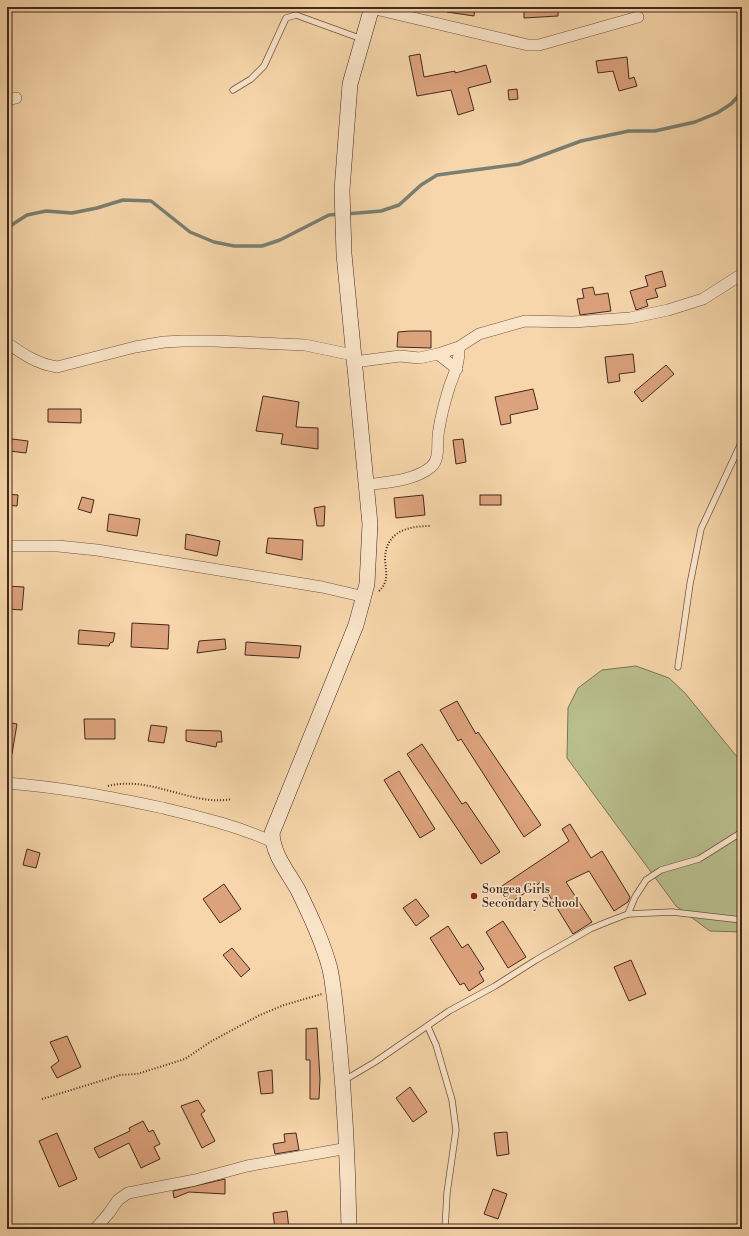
<svg xmlns="http://www.w3.org/2000/svg" width="749" height="1236" font-family="'Libre Bodoni',serif">
	<rect width="100%" height="100%" fill="#f6d6aa"/>
	<filter id="stains"><feTurbulence type="fractalNoise" baseFrequency=".005" numOctaves="4"/><feColorMatrix values="0 0 0 0 .2 0 0 0 0 .09 0 0 0 0 .02 0 0 0 .5 -.17"/></filter>
	<radialGradient id="worn" r=".72"><stop offset=".6" stop-color="#630" stop-opacity="0"/><stop offset="1" stop-color="#630" stop-opacity=".3"/></radialGradient>
	<path fill="#b8be8c" stroke="#7e7356" d="M636,666L669,678L685,693L742,763V932L710,931L676,906L567,758L568,708L578,688L602,670Z"/>
	<g fill="none" stroke-linecap="round" stroke-linejoin="round">
		<g stroke="#797f72" stroke-width="3.5">
			<path d="M346,214L381,211L399,205L421,185L437,175L519,164L581,141L629,131H655L695,122L717,113L731,104L742,92"/>
			<path d="M7,228L27,215L46,211L72,213L97,208L123,200L151,201L190,232L214,242L234,246H262L280,240L329,215L339,214"/>
		</g>
	</g>
	<g fill="#dca27c" stroke="#43281f">
		<path d="M447,7H475L474,16L447,12Z"/>
		<path d="M524,7H558V16L524,18Z"/>
		<path d="M420,54L424,77L455,71V73L486,65L491,82L468,88L474,110L458,115L451,90L417,96L409,56Z"/>
		<path d="M627,57L629,79L634,77L637,86L619,91L613,71L598,73L596,61Z"/>
		<path d="M517,89L518,99L509,100L508,90Z"/>
		<path d="M662,271L666,286L655,289L658,297L646,300L648,306L636,310L630,291L648,286L645,276Z"/>
		<path d="M593,287L595,295L608,293L611,311L580,315L577,299L584,298L582,289Z"/>
		<path d="M410,331H431V348L397,347L398,332Z"/>
		<path d="M633,354L635,372L619,374L620,381L608,383L605,357Z"/>
		<path d="M666,365L674,374L642,402L634,392Z"/>
		<path d="M533,389L538,409L510,415L511,423L501,425L495,397Z"/>
		<path d="M263,396L299,402L296,427L318,428V449L281,444L283,434L256,431Z"/>
		<path d="M48,409H81V423L48,422Z"/>
		<path d="M12,439L28,441L26,453L10,451Z"/>
		<path d="M463,439L466,462L456,464L453,440Z"/>
		<path d="M7,494L18,495L17,506L7,505Z"/>
		<path d="M423,495L425,515L396,518L394,498Z"/>
		<rect x="480" y="495" width="21" height="10"/>
		<path d="M82,497L94,500L91,513L78,509Z"/>
		<path d="M325,506L324,526H317L314,508Z"/>
		<path d="M109,514L140,519L137,536L107,531Z"/>
		<path d="M186,534L220,541L217,556L185,549Z"/>
		<path d="M268,538L303,540L302,560L266,553Z"/>
		<path d="M7,586L24,587L22,610L7,609Z"/>
		<path d="M132,623L169,625L168,649L131,647Z"/>
		<path d="M79,630L115,633L113,642L110,643L109,646L78,644Z"/>
		<path d="M225,639L226,649L197,653L199,641Z"/>
		<path d="M246,642L301,646L299,658L245,655Z"/>
		<path d="M457,701L476,734L478,732L541,825L524,837L461,739L458,741L440,710Z"/>
		<path d="M84,719H115V739H85Z"/>
		<path d="M7,722L17,724L12,754L7,753Z"/>
		<path d="M151,725L167,727L164,743L148,741Z"/>
		<path d="M186,730L221,731L222,742H217L216,747L186,741Z"/>
		<path d="M422,744L462,804L466,802L500,852L481,864L407,754Z"/>
		<path d="M399,771L435,829L420,838L384,780Z"/>
		<path d="M570,824L591,858L602,851L630,897L628,902L614,911L589,871L566,882L592,922L573,934L541,882L509,904L499,888L569,841L562,829Z"/>
		<path d="M27,849L40,853L36,868L23,865Z"/>
		<path d="M224,884L241,909L220,923L203,899Z"/>
		<path d="M416,899L429,916L416,926L403,908Z"/>
		<path d="M503,921L526,957L508,968L486,932Z"/>
		<path d="M448,926L462,948L468,944L484,969L479,972L484,981L469,991L464,983L460,985L430,938Z"/>
		<path d="M232,948L250,969L241,977L223,955Z"/>
		<path d="M631,960L646,994L629,1001L614,967Z"/>
		<path d="M317,1028L320,1079L319,1099H310V1060H306V1029Z"/>
		<path d="M67,1036L81,1067L57,1078L51,1067L59,1061L50,1042Z"/>
		<path d="M272,1070L273,1093L261,1094L258,1072Z"/>
		<path d="M410,1087L427,1112L413,1122L396,1098Z"/>
		<path d="M198,1100L205,1111L201,1114L215,1141L202,1148L181,1106Z"/>
		<path d="M143,1121L149,1132L153,1130L160,1144L154,1147L160,1159L141,1168L129,1143L99,1158L94,1148L130,1131L129,1128Z"/>
		<path d="M507,1132L509,1154L497,1156L494,1133Z"/>
		<path d="M57,1133L77,1179L59,1187L39,1141Z"/>
		<path d="M296,1133L299,1150L275,1154L273,1144L285,1142L284,1134Z"/>
		<path d="M225,1179V1194L189,1192L174,1198L173,1191Z"/>
		<path d="M493,1189L507,1194L498,1219L484,1214Z"/>
		<path d="M287,1211L289,1229H275L273,1213Z"/>
	</g>
	<g fill="none" stroke-linecap="round" stroke-linejoin="round">
		<defs>
			<g id="lane">
				<path d="M233,90L251,79L264,66L286,18L296,15L362,39"/>
				<path d="M678,667L690,584L701,529L742,441"/>
				<path d="M628,914L635,897L646,880L661,870L699,859L742,832"/>
				<path d="M428,1027L436,1045L452,1100L456,1130L447,1193L445,1229"/>
				<path d="M343,1081L375,1062L449,1011L495,986L536,960L590,929L607,922L628,914L672,912L742,920"/>
			</g>
			<g id="street">
				<path d="M371,8L528,45H539L638,17"/>
				<path d="M7,100L16,98"/>
				<path d="M7,343C23,354 37,364 57,367L135,347L164,342L183,341H214L305,345L353,355"/>
				<path d="M438,354L457,369"/>
				<path d="M354,362L400,356L419,358L438,354L459,347L479,334L525,321L573,322L630,318L668,310L703,299L742,274"/>
				<path d="M366,485C387,482 414,481 431,467C441,459 436,441 439,429C441,416 445,401 449,388C454,373 460,363 459,347"/>
				<path d="M7,546H58L97,550L322,587L365,597"/>
				<path d="M7,783C60,787 111,797 163,808C200,817 238,826 273,842"/>
				<path d="M95,1229L109,1213L118,1200L128,1193L195,1180L247,1166L348,1148"/>
			</g>
			<path id="secondary" d="M349,1229C348,1166 345,1104 339,1041C336,1017 335,993 330,969C323,942 310,915 298,890C288,872 273,855 272,833L356,625L367,584L370,524L344,254L342,190L350,84L372,7"/>
		</defs>
		<use href="#lane" stroke="#705442" stroke-width="7"/>
		<use href="#street" stroke="#705442" stroke-width="12"/>
		<use href="#secondary" stroke="#43281f" stroke-width="16"/>
		<g stroke="#43281f" stroke-width="2" stroke-dasharray="1 2" stroke-linecap="butt">
			<path d="M379,591C389,582 386,572 385,560C385,532 407,526 430,526"/>
			<path d="M108,786C151,775 193,807 232,799"/>
			<path d="M42,1099L120,1075L137,1074L185,1059L210,1042L260,1015L284,1005L322,994"/>
		</g>
		<use href="#lane" stroke="#f9e4c8" stroke-width="5.5"/>
		<use href="#street" stroke="#f9e4c8" stroke-width="11"/>
		<use href="#secondary" stroke="#f9e4c8" stroke-width="15"/>
	</g>
	<circle fill="#8f2418" stroke="#f9e4c8" stroke-width="1.5" cx="474" cy="896" r="4"/>
	<g text-anchor="middle" stroke-width="3.5" stroke-linejoin="round" paint-order="stroke">
		<g font-size="12" fill="#43281f" stroke="#f9e4c8" text-anchor="start">
			<text x="482" y="893">Songea Girls<tspan x="482" dy="14">Secondary School</tspan></text>
		</g>
	</g>
	<rect width="749" height="1236" fill="none" stroke="#f6d6aa" stroke-width="24"/>
	<rect x="8" y="8" width="733" height="1220" fill="none" stroke="#43281f" stroke-width="2"/>
	<rect x="12" y="12" width="725" height="1212" fill="none" stroke="#43281f"/>
	<rect width="100%" height="100%" filter="url(#stains)"/>
	<rect width="100%" height="100%" fill="url(#worn)"/>
</svg>
